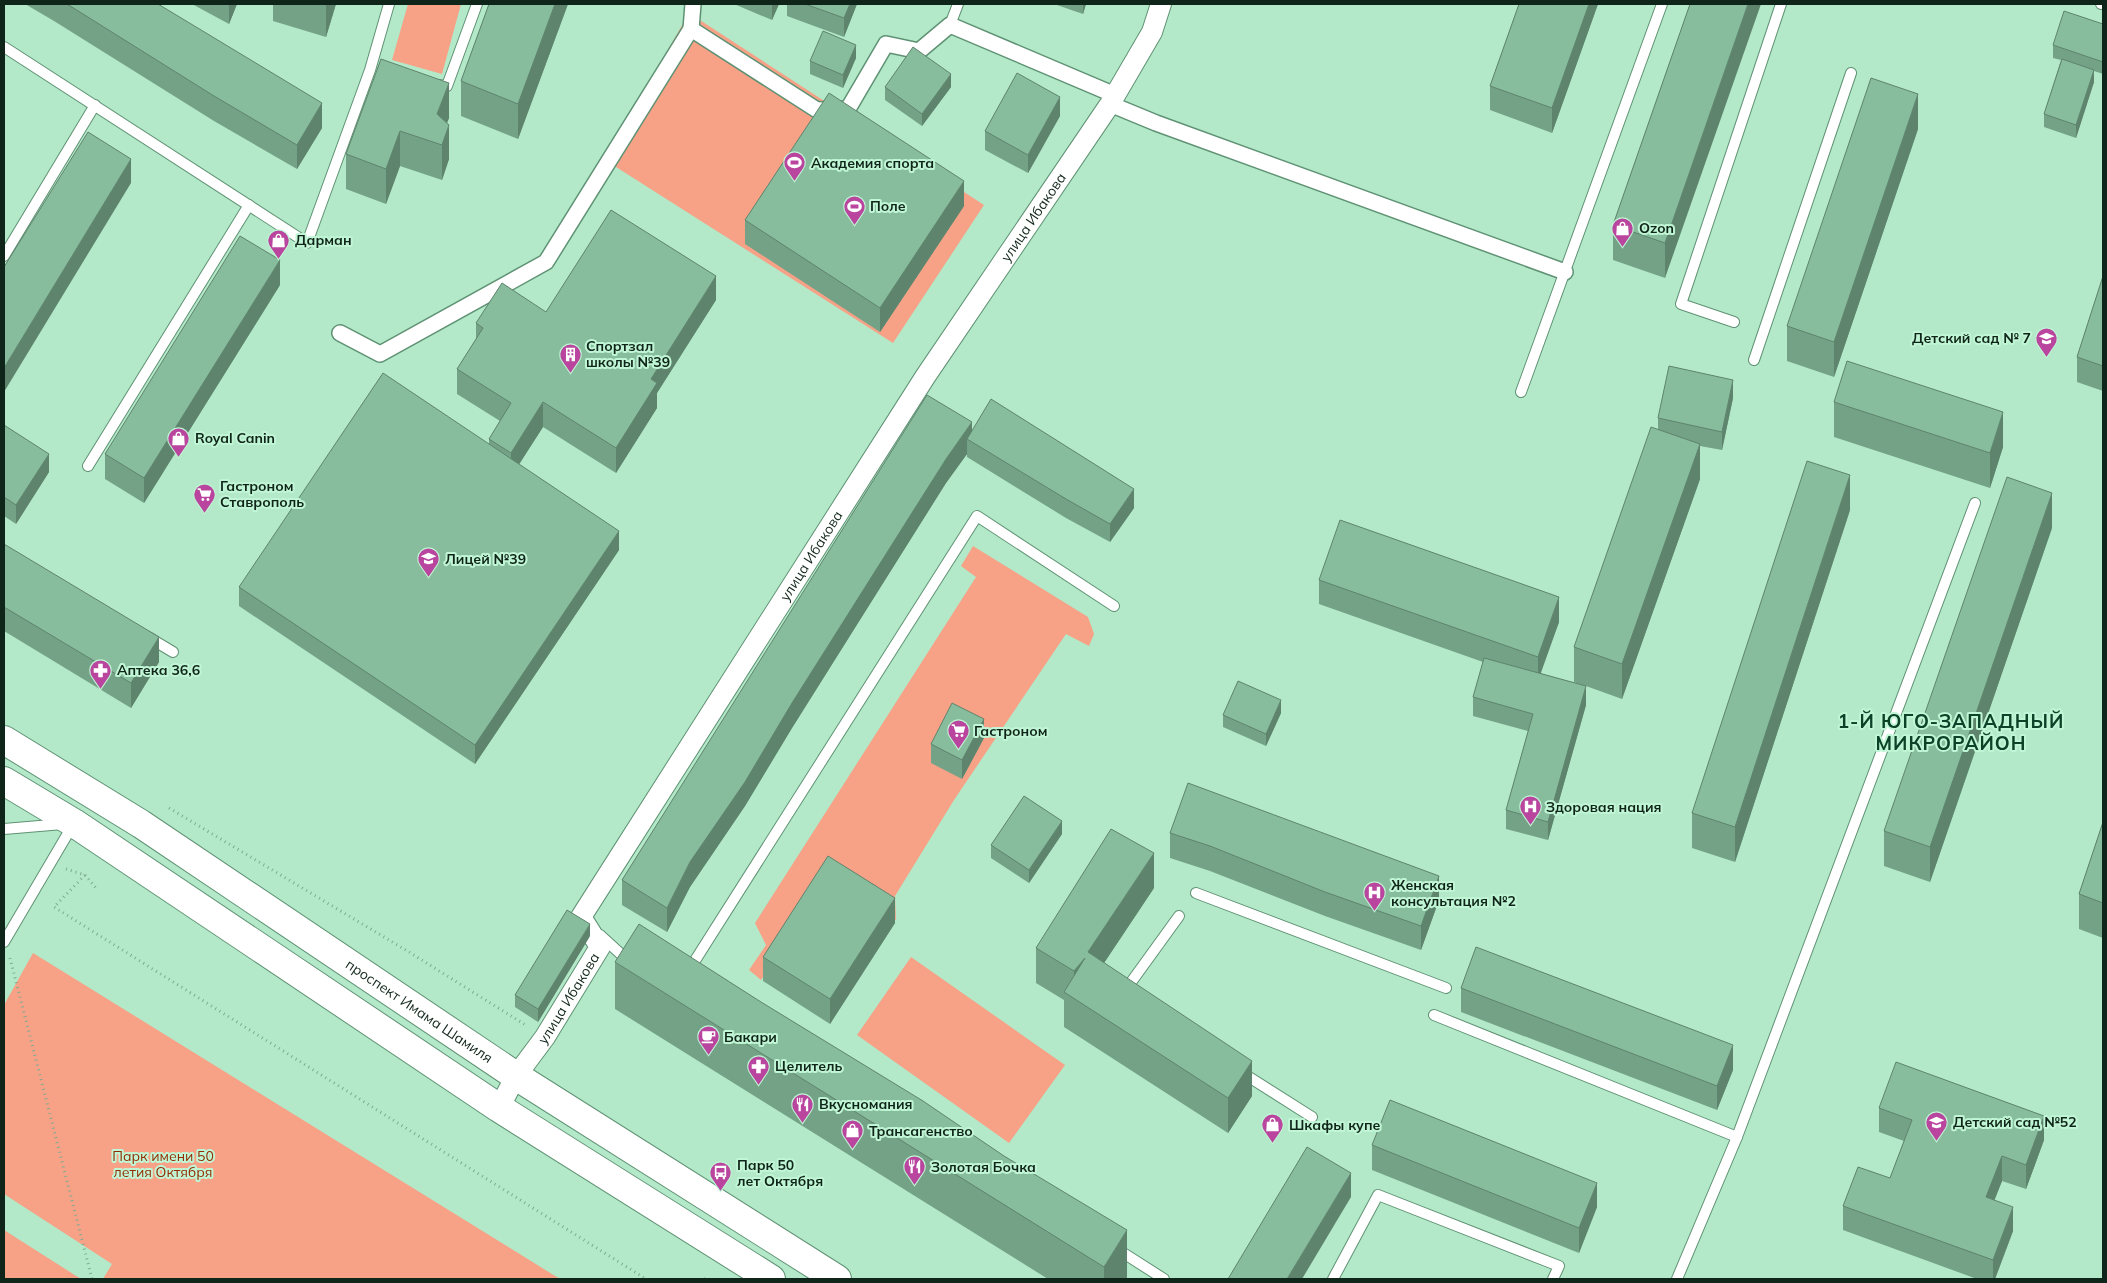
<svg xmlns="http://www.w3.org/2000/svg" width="2107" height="1283" font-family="Mulish,sans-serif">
	<rect width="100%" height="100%" fill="#b3e9c8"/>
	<g fill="#f7a187">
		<path d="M408,4H461L442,74L392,60Z"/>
		<path d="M689,13L984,205L893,343L605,160Z"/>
		<path d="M973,546L1088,617L1094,634L1089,646L1066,634L954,800L895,896L896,920L829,878L761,980L749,970L766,945L755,923L976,577L961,566Z"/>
		<path d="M33,953L560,1279H103L112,1264L4,1194V1005Z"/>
		<path d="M911,957L1065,1065L1009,1143L857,1035Z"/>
		<path d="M4,1230L81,1279H4Z"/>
	</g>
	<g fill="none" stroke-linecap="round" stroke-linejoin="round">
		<defs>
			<g id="service">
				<path d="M2101,4H2103"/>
				<path d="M950,25L958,4"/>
				<path d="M4,47L307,243L370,70L389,4"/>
				<path d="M438,85L447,86L477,4"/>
				<path d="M4,256L95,105"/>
				<path d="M1734,322L1681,304L1781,4"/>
				<path d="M1754,360L1851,73"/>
				<path d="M1521,392L1662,4"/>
				<path d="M88,466L249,205"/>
				<path d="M148,637L173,652"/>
				<path d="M4,829L63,824"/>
				<path d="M1196,893L1446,988"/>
				<path d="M600,935L624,957L631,960"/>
				<path d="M4,942L74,823"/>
				<path d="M689,970L977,516L1114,606"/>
				<path d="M1124,992L1179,916"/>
				<path d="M1434,1015L1737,1137L1677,1279"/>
				<path d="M1241,1072L1312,1117"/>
				<path d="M1737,1137L1975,503"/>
				<path d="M1117,1249L1164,1279"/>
				<path d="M1333,1279L1378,1195L1559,1266L1553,1279"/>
			</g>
			<g id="pedestrian">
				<path d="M691,29L693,4"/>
				<path d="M1110,104L1156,123L1565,272"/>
				<path d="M340,333L380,354L546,262L691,29L817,110L848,109L886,44L919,51L950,25L1115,95"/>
			</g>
			<g id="minor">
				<path id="s1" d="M499,1108L516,1076L545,1037L600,947L581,917L925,377L1110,104L1152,32L1161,4"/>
			</g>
			<g id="primary">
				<path id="s2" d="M4,740L141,824L516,1076L837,1279"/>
				<path d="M4,781L74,823L499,1108L771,1279"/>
			</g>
		</defs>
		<use href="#service" stroke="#5f9274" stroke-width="12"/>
		<use href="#pedestrian" stroke="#5f9274" stroke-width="18"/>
		<use href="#minor" stroke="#5f9274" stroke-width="22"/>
		<use href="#primary" stroke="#5f9274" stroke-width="30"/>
		<g stroke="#7fab90" stroke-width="3" stroke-dasharray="1 4" stroke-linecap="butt">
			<path d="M169,808L409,952L527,1026"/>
			<path d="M66,869L85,875L96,888"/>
			<path d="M85,875L54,907L646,1279"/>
			<path d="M10,958L92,1279"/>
			<path d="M705,1279L706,1278"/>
		</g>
		<use href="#service" stroke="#fff" stroke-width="10"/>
		<use href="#pedestrian" stroke="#fff" stroke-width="15"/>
		<use href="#minor" stroke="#fff" stroke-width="20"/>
		<use href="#primary" stroke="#fff" stroke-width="28"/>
	</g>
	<g fill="#74a286">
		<path d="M25,4H158L322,128L297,169L214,121L54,21Z"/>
		<path d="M192,4H237L229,24Z"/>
		<path d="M273,4H336L326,37L273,21Z"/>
		<path d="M489,4H568L518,139L461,116V81Z"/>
		<path d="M734,4H779L772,20Z"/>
		<path d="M787,4H857L844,37L787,16Z"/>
		<path d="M1054,4H1086L1083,14Z"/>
		<path d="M1519,4H1598L1552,133L1490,110V86Z"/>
		<path d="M1690,4L1665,278L1613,260V225Z"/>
		<path d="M2103,24V74L2094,71V82L2076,138L2044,127V114L2061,60L2053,58V45Z"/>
		<path d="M856,58L843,88L810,74V61Z"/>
		<path d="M381,59L449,118L447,122L449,159L442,180L400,166L386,204L346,189V154Z"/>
		<path d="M885,87H951L922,126L885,100Z"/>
		<path d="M1060,116L1028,173L985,150V131Z"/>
		<path d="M1918,129L1834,377L1787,361V326Z"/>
		<path d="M964,206L880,332L745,244V220Z"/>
		<path d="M2103,276V391L2077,382V357Z"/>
		<path d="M280,285L144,503L105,479V454Z"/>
		<path d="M716,300L657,393V408L616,473L543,427L519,464L619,550L475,764L239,606V587L489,444V439L500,421L457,394V369L476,339V323L546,312Z"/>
		<path d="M1733,398L1722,450L1700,446V479L1622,699L1586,686V705L1548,840L1506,829V810L1528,731L1473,716V697L1483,662L1319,604V580L1559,622L1540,673L1582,685L1574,682V647L1658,429V418Z"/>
		<path d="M1834,402L2003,447L1990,488L1834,437Z"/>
		<path d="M4,425L49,472L16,524L4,516Z"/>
		<path d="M972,430L1134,508L1110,542L1066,518L967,457V454L946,483L792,728L745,806L690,887L667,932L622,905V880Z"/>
		<path d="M1850,510L1735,862L1692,848V813Z"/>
		<path d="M2052,528L1930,882L1884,866V831Z"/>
		<path d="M4,544L159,662L131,708L4,631Z"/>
		<path d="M1281,713L1266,746L1223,727V715Z"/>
		<path d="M984,738L962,779L931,763V744Z"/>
		<path d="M2103,822V938L2079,929V894Z"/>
		<path d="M1170,833L1439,900L1421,950L1325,916L1210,871L1170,858Z"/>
		<path d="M1062,834L1029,883L991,858V845Z"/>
		<path d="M1154,888L1104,963L1252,1096L1228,1133L1064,1027V1000L1036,983V948Z"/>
		<path d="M895,923L830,1024L763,981V957Z"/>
		<path d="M590,936L538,1022L515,1007V995Z"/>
		<path d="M615,962L1127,1277L1126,1279H1048L615,1009Z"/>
		<path d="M1461,988L1733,1070L1717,1110L1461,1012Z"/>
		<path d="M1879,1108L2044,1140L2026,1189L2002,1181L1994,1200L2013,1231L1995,1279H1977L1843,1230V1206L1890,1178L1904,1141L1879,1132Z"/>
		<path d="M1372,1145L1597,1207L1579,1253L1372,1170Z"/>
	</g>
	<g fill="#5e846d">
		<path d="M229,4H237L229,24Z"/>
		<path d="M326,4H336L326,37Z"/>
		<path d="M555,4H568L518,139V104Z"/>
		<path d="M772,4H779L772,20Z"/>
		<path d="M850,4H857L844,37V18Z"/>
		<path d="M1083,4H1086L1083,14Z"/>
		<path d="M1589,4H1598L1552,133V108Z"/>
		<path d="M1748,4H1761L1665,278V243Z"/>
		<path d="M856,45V58L843,88V75Z"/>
		<path d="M2094,70V82L2076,138V125Z"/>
		<path d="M951,74V87L922,126V114Z"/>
		<path d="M449,83V118L439,144L437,114Z"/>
		<path d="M1918,94V129L1834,377V342Z"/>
		<path d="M1060,97V116L1028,173V155Z"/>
		<path d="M322,103V128L297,169V145Z"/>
		<path d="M449,125V159L442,180V145Z"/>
		<path d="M400,131V166L386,204V169Z"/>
		<path d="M131,159V183L4,392V368Z"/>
		<path d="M964,181V206L880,332V308Z"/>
		<path d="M280,260V285L144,503V478Z"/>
		<path d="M716,276V300L657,393V408L616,473V448L651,379Z"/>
		<path d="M1733,380V398L1722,450V432Z"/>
		<path d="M543,402V427L511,477V453Z"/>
		<path d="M2003,412V447L1990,488V453Z"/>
		<path d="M972,422V442L967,439V454L946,483L792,728L745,806L690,887L667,932V908L690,862L792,703L946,459Z"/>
		<path d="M1700,444V479L1622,699V664Z"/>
		<path d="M49,454V472L16,524V505Z"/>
		<path d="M1850,475V510L1735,862V827Z"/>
		<path d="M1134,489V508L1110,542V524Z"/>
		<path d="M2052,493V528L1930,882V847Z"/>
		<path d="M619,531V550L475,764V745Z"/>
		<path d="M1559,597V622L1538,681V657Z"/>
		<path d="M159,637V662L131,708V683Z"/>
		<path d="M1586,686V705L1548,840V822Z"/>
		<path d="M1281,700V713L1266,746V734Z"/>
		<path d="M984,719V738L962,779V760Z"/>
		<path d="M1062,821V834L1029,883V870Z"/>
		<path d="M1154,853V888L1088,987V952Z"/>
		<path d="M1439,876V900L1421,950V926Z"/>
		<path d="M895,898V923L830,1024V999Z"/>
		<path d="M590,924V936L538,1022V1009Z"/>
		<path d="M1085,958L1074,999V971Z"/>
		<path d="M1733,1045V1070L1717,1110V1086Z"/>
		<path d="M1252,1061V1096L1228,1133V1098Z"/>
		<path d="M2044,1116V1140L2026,1189V1165Z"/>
		<path d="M2002,1156V1181L1986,1222V1197Z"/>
		<path d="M1351,1173V1197L1302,1279H1287Z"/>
		<path d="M1597,1183V1207L1579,1253V1228Z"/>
		<path d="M2013,1207V1231L1995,1279H1993V1260Z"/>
		<path d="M1127,1230V1277L1126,1279H1104V1267Z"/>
	</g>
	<g fill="#87bc9c" stroke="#5e846d">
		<path d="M67,4H158L322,103L297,145L214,96Z"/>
		<path d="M489,4H555L518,104L461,81Z"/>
		<path d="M805,4H850L844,18Z"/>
		<path d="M1519,4H1589L1552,108L1490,86Z"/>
		<path d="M1690,4H1748L1665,243L1613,225Z"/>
		<path d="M2064,11L2103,24V62L2053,45Z"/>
		<path d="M823,31L856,45L843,75L810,61Z"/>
		<path d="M913,47L951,74L922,114L885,87Z"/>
		<path d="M381,59L449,83L437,114L449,125L442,145L400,131L386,169L346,154Z"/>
		<path d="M2062,59L2094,70L2076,125L2044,114Z"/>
		<path d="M1017,73L1060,97L1028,155L985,131Z"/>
		<path d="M1871,78L1918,94L1834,342L1787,326Z"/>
		<path d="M829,93L964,181L880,308L745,220Z"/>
		<path d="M88,132L131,159L4,368V267Z"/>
		<path d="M611,210L716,276L651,379L657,383L616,448L543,402L511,453L489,439L511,403L457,369L483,328L476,323L502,283L546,312Z"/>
		<path d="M240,236L280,260L144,478L105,454Z"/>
		<path d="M2103,276V366L2077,357Z"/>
		<path d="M1847,361L2003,412L1990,453L1834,402Z"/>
		<path d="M1669,366L1733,380L1722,432L1658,418Z"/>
		<path d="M383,373L619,531L475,745L239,587Z"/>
		<path d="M927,395L972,422L946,459L792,703L745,782L690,862L667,908L622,880Z"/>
		<path d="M991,399L1134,489L1110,524L1066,499L967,439Z"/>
		<path d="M4,425L49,454L16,505L4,497Z"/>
		<path d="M1651,427L1700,444L1622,664L1574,647Z"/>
		<path d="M1807,461L1850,475L1735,827L1692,813Z"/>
		<path d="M2007,477L2052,493L1930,847L1884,831Z"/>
		<path d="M1340,520L1559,597L1538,657L1319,580Z"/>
		<path d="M4,544L159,637L131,683L4,607Z"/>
		<path d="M1484,658L1586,686L1548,822L1506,810L1533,714L1473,697Z"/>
		<path d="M1238,681L1281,700L1266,734L1223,715Z"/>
		<path d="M952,703L984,719L962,760L931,744Z"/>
		<path d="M1188,783L1439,876L1421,926L1325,892L1210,846L1170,833Z"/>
		<path d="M1024,796L1062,821L1029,870L991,845Z"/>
		<path d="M2103,822V903L2079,894Z"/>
		<path d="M1111,829L1154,853L1088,952L1252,1061L1228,1098L1064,992L1085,958L1074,971L1036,948Z"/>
		<path d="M828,856L895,898L830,999L763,957Z"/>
		<path d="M567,910L590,924L538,1009L515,995Z"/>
		<path d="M639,924L761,1002L923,1101L1004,1156L1127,1230L1104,1267L615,962Z"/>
		<path d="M1476,947L1733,1045L1717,1086L1461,988Z"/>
		<path d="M1896,1062L2044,1116L2026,1165L2002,1156L1986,1197L2013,1207L1993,1260L1843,1206L1858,1167L1890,1178L1912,1120L1879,1108Z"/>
		<path d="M1390,1100L1597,1183L1579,1228L1372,1145Z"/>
		<path d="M1307,1147L1351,1173L1287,1279H1228Z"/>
	</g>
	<defs>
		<symbol id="stadium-pin" viewBox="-11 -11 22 30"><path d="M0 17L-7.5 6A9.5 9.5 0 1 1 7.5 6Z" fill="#b9459e" stroke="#c0f6d5"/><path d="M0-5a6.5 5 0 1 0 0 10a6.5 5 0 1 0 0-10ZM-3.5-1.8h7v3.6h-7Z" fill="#fff"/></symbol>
		<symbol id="shop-pin" viewBox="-11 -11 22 30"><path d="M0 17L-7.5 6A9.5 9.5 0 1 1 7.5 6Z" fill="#b9459e" stroke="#c0f6d5"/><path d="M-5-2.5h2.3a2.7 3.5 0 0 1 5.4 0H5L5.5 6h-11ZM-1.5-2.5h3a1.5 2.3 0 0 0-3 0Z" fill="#fff"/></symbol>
		<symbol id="school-pin" viewBox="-11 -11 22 30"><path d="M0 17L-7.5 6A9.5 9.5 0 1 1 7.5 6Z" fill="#b9459e" stroke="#c0f6d5"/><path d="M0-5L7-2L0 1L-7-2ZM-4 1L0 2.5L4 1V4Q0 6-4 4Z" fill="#fff"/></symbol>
		<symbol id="building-pin" viewBox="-11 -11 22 30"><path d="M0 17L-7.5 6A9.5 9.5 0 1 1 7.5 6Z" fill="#b9459e" stroke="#c0f6d5"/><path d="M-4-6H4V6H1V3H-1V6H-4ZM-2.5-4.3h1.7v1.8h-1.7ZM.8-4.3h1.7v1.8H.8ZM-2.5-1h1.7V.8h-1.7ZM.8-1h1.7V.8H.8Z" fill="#fff"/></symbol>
		<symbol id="supermarket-pin" viewBox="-11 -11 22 30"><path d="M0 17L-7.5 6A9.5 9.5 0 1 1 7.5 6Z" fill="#b9459e" stroke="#c0f6d5"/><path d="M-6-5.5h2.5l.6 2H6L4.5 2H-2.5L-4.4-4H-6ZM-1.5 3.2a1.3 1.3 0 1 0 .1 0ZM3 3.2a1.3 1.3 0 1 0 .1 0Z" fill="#fff"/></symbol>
		<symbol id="pharmacy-pin" viewBox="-11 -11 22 30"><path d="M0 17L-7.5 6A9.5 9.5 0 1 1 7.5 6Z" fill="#b9459e" stroke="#c0f6d5"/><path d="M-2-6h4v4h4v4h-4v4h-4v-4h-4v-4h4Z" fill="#fff"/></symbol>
		<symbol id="hospital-pin" viewBox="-11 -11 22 30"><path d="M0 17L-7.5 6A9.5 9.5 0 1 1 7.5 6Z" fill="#b9459e" stroke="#c0f6d5"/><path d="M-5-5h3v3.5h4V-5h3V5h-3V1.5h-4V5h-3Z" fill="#fff"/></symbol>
		<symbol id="cafe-pin" viewBox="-11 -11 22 30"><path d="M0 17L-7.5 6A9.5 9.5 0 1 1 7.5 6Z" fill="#b9459e" stroke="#c0f6d5"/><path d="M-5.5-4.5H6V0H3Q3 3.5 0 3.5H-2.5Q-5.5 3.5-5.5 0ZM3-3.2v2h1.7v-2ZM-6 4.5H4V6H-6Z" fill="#fff"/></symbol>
		<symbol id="restaurant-pin" viewBox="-11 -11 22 30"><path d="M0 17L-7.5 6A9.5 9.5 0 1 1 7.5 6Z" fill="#b9459e" stroke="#c0f6d5"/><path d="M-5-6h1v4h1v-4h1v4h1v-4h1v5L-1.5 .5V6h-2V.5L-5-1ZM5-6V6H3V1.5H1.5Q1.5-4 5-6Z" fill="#fff"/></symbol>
		<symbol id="bus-pin" viewBox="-11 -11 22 30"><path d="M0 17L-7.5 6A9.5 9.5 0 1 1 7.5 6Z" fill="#b9459e" stroke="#c0f6d5"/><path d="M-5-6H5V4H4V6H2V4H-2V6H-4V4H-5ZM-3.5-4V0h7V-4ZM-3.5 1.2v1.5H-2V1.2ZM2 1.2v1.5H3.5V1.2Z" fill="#fff"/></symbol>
	</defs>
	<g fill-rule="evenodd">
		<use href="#stadium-pin" x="782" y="150" width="25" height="34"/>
		<use href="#stadium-pin" x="842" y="194" width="25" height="34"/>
		<use href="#shop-pin" x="1610" y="216" width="25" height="34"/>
		<use href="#shop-pin" x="266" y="228" width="25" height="34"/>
		<use href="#school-pin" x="2034" y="326" width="25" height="34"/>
		<use href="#building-pin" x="558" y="342" width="25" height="34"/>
		<use href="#shop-pin" x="166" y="426" width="25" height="34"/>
		<use href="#supermarket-pin" x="192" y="482" width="25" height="34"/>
		<use href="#school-pin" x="416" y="546" width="25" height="34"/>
		<use href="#pharmacy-pin" x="88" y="658" width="25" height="34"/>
		<use href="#supermarket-pin" x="946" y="718" width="25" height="34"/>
		<use href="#hospital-pin" x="1518" y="794" width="25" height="34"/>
		<use href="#hospital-pin" x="1362" y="880" width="25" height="34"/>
		<use href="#cafe-pin" x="696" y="1024" width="25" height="34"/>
		<use href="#pharmacy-pin" x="746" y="1054" width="25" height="34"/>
		<use href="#restaurant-pin" x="790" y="1092" width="25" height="34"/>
		<use href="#school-pin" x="1924" y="1110" width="25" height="34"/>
		<use href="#shop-pin" x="1260" y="1112" width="25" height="34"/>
		<use href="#shop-pin" x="840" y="1118" width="25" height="34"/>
		<use href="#restaurant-pin" x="902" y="1154" width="25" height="34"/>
		<use href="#bus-pin" x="708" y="1160" width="25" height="34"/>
	</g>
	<g text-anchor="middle" stroke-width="4" stroke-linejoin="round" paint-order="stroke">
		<g font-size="14" font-weight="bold" fill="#102519" stroke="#c0f6d5" text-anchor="start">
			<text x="811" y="168">Академия спорта</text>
			<text x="870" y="211">Поле</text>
			<text x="1639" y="233">Ozon</text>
			<text x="295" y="245">Дарман</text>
			<text x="2031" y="343" text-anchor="end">Детский сад № 7</text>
			<text x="586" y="351">Спортзал<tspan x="586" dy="16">школы №39</tspan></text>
			<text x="195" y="443">Royal Canin</text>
			<text x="220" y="491">Гастроном<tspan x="220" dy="16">Ставрополь</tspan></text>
			<text x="445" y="564">Лицей №39</text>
			<text x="117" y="675">Аптека 36,6</text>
			<text x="974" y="736">Гастроном</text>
			<text x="1546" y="812">Здоровая нация</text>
			<text x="1391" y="890">Женская<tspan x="1391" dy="16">консультация №2</tspan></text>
			<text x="724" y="1042">Бакари</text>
			<text x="775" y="1071">Целитель</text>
			<text x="819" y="1109">Вкусномания</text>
			<text x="1953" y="1127">Детский сад №52</text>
			<text x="1289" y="1130">Шкафы купе</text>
			<text x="869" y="1136">Трансагенство</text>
			<text x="737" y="1170">Парк 50<tspan x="737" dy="16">лет Октября</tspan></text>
			<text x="931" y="1172">Золотая Бочка</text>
		</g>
		<g font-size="14" fill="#102519" stroke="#c0f6d5">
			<text dy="5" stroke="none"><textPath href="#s1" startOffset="1059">улица Ибакова</textPath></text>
			<text dy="5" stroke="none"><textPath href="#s1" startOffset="654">улица Ибакова</textPath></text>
			<text dy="5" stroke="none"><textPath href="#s1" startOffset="130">улица Ибакова</textPath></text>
			<text dy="5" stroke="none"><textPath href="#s2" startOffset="496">проспект Имама Шамиля</textPath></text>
		</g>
		<g font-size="14" fill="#922c03" stroke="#c0f6d5">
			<text x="163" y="1161">Парк имени 50<tspan x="163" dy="16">летия Октября</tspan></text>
		</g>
		<g font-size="19" font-weight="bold" letter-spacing="1" fill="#0b4228" stroke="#c0f6d5">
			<text x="1951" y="728">1-Й ЮГО-ЗАПАДНЫЙ<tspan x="1951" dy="22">МИКРОРАЙОН</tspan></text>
		</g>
	</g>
	<rect width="2107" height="1283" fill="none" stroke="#102519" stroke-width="10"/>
</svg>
